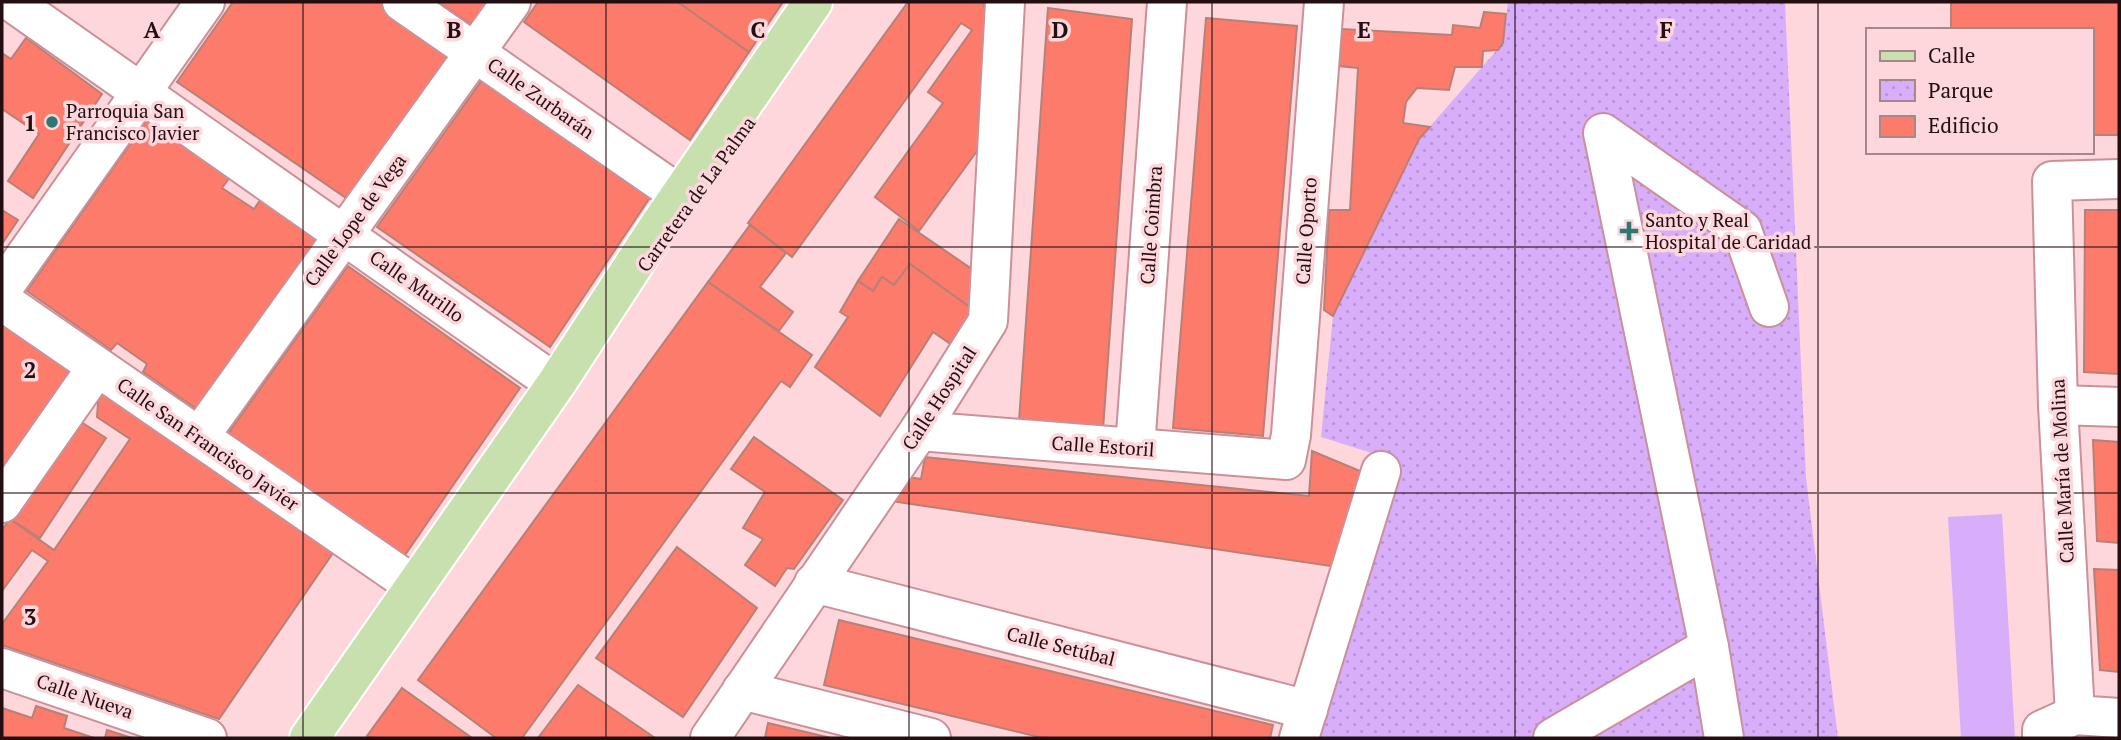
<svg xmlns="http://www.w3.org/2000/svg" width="2121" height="740" font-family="'PT Serif',serif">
	<defs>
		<pattern id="park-dots" width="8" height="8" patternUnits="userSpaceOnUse" patternTransform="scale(1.75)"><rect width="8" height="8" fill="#d8aefa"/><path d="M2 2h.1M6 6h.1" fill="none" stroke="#b994d5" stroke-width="1.8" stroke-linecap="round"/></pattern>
	</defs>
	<rect width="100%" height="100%" fill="#fdd7dc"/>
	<path fill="url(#park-dots)" d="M1508,2H1785L1806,478L1838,738H1318L1400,462L1321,437L1333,316L1419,139L1503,43Z"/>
	<path fill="#d8aefa" d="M2002,514L2015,738H1961L1948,517Z"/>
	<g fill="#fc7b6a" stroke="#b88077" stroke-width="2">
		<path d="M233,2H386L454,49L349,200L177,82Z"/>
		<path d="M438,2H489L473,26Z"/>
		<path d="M538,2H678L749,52L690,140L524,22Z"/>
		<path d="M678,2H783L749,52Z"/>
		<path d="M908,2H983L988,27L985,140L919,231L875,197L943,103L928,92L972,30L961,23L792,257L748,223Z"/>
		<path d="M1951,2H2119V135H2091V30H1951Z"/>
		<path d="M1048,8L1132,19L1103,430L1019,421Z"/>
		<path d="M1484,12L1506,14L1503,43L1498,50L1483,51L1482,67H1455L1449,90L1417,88L1406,102L1403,123L1430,127L1419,139L1333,316L1324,310L1329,210H1350L1358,68L1339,66L1342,29L1452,35L1453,25L1480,28Z"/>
		<path d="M1206,18L1297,26L1263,436L1173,428Z"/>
		<path d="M26,38L102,94L33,198L8,181L39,134L2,109V53L11,59Z"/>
		<path d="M485,76L653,193L550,347L377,227Z"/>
		<path d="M147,120L230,177L222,188L254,209L261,199L318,239L198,410L143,372L147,364L117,343L111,350L27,291Z"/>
		<path d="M2,210L18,220L2,244Z"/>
		<path d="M2085,210H2119V374L2084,372Z"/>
		<path d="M899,219L982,276L975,311L910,264L894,285L882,277L873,291L858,281Z"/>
		<path d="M750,225L786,253L760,287L793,312L779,331L708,282Z"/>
		<path d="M910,264L975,311L952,345L933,332L880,416L815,367L848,317L840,312L858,281L873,291L882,277L894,285Z"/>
		<path d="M348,266L520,388L405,555L227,435Z"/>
		<path d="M708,282L812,355L790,387L781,381L522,738H496L418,680Z"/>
		<path d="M2,323L76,367L2,472Z"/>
		<path d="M99,387L335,550L219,719L2,645V624L48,561L32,550L2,591V530L10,519L54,550L130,439L97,417Z"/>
		<path d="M75,418L106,438L40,538L10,519Z"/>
		<path d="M754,437L843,500L794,569L787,568L775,586L745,565L763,539L743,528L765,492L731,469Z"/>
		<path d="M2093,440L2119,442V543L2097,541Z"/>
		<path d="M1312,451L1365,473L1337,567L884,500L897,475L921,479L925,457L1309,496Z"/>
		<path d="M677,547L757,608L683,717L596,658Z"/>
		<path d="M2094,569L2119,570V672L2100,670Z"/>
		<path d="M839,620L1273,725L1270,738H1043L824,685Z"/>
		<path d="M578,685L655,738H538Z"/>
		<path d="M402,688L472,738H371L367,736Z"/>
		<path d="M36,706L67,716L64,728L94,738H2V708L32,718Z"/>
		<path d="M768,723L831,738H765Z"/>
		<path d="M107,730L132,738H105Z"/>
	</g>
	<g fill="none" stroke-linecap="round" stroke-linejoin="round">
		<defs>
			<g id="minor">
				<path d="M12,2L556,384"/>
				<path d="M402,2L680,195"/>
				<path d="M2119,179L2052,181L2058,405L2075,715L2119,718"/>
				<path d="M2,289L205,2"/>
				<path d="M2,301L415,586"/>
				<path d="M2058,405L2119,407"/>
				<path d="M919,431L1286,460L1291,435L1324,2"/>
				<path d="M199,437L511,2"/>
				<path d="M1135,448L1167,2"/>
				<path d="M2,503L97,367"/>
				<path d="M814,583L1308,710"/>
				<path d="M2,668L207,738"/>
				<path d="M742,690L931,738"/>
				<path d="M710,738L919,431L988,321L1005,2"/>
				<path d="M1299,738L1381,471"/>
				<path d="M1553,738L1709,647"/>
				<path d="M1724,738L1709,647L1603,133L1742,230L1769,307"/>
				<path d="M2042,738V730L2075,715"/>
			</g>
			<path id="major" d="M309,738L556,384L659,226L813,2"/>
		</defs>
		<use href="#minor" stroke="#cb9099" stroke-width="42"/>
		<use href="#major" stroke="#fff" stroke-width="42"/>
		<use href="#minor" stroke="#fff" stroke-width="38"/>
		<use href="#major" stroke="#c8dfae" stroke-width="38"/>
	</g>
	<path fill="none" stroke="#230e12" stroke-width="2" stroke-opacity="0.55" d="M303,2V738M606,2V738M909,2V738M1212,2V738M1515,2V738M1818,2V738M2,247H2119M2,493H2119"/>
	<g fill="#2e7772" stroke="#fdd7dc" stroke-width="2.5">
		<circle cx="52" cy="122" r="7"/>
		<path d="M1625.5 220.5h7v7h7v7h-7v7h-7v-7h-7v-7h7z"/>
	</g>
	<g text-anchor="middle" stroke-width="7" stroke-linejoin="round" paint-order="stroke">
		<g font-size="19" fill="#230e12" stroke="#fdd7dc">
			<text transform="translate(541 98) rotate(35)" y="7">Calle Zurbarán</text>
			<text transform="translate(696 194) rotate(-54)" y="7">Carretera de La Palma</text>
			<text transform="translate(355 220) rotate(-54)" y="7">Calle Lope de Vega</text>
			<text transform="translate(1151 225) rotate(-86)" y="7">Calle Coimbra</text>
			<text transform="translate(1306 231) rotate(-86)" y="7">Calle Oporto</text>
			<text transform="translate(417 286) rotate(35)" y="7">Calle Murillo</text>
			<text transform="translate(939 398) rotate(-57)" y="7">Calle Hospital</text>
			<text transform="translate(208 444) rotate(35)" y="7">Calle San Francisco Javier</text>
			<text transform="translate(1103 446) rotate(4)" y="7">Calle Estoril</text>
			<text transform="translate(2062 471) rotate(-93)" y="7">Calle María de Molina</text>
			<text transform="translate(1061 646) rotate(14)" y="7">Calle Setúbal</text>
			<text transform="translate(85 696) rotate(19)" y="7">Calle Nueva</text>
		</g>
		<g font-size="19" fill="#230e12" stroke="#fdd7dc" text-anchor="start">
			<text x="66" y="118">Parroquia San<tspan x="66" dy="22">Francisco Javier</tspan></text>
			<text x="1645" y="227">Santo y Real<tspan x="1645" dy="22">Hospital de Caridad</tspan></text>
		</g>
	</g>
	<g font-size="23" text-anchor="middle" font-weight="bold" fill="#230e12" stroke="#fdd7dc" stroke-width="7" stroke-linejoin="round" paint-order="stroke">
		<text x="152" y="38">A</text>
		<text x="454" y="38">B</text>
		<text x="758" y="38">C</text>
		<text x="1060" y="38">D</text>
		<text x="1364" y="38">E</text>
		<text x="1666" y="38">F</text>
		<text x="30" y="131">1</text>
		<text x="30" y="378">2</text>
		<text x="30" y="625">3</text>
	</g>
	<rect width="2121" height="740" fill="none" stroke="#230e12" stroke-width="7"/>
	<rect x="1866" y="28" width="228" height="126" fill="#fdd7dc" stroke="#a6878b" stroke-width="2"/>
	<rect x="1880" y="51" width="35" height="10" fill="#c8dfae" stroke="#a6878b" stroke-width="2"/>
	<text x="1928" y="63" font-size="21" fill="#230e12">Calle</text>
	<rect x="1880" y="80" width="35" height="21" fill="url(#park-dots)" stroke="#a6878b" stroke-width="2"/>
	<text x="1928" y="98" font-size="21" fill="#230e12">Parque</text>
	<rect x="1880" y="116" width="35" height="21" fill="#fc7b6a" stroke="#a6878b" stroke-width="2"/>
	<text x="1928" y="133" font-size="21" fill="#230e12">Edificio</text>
</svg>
